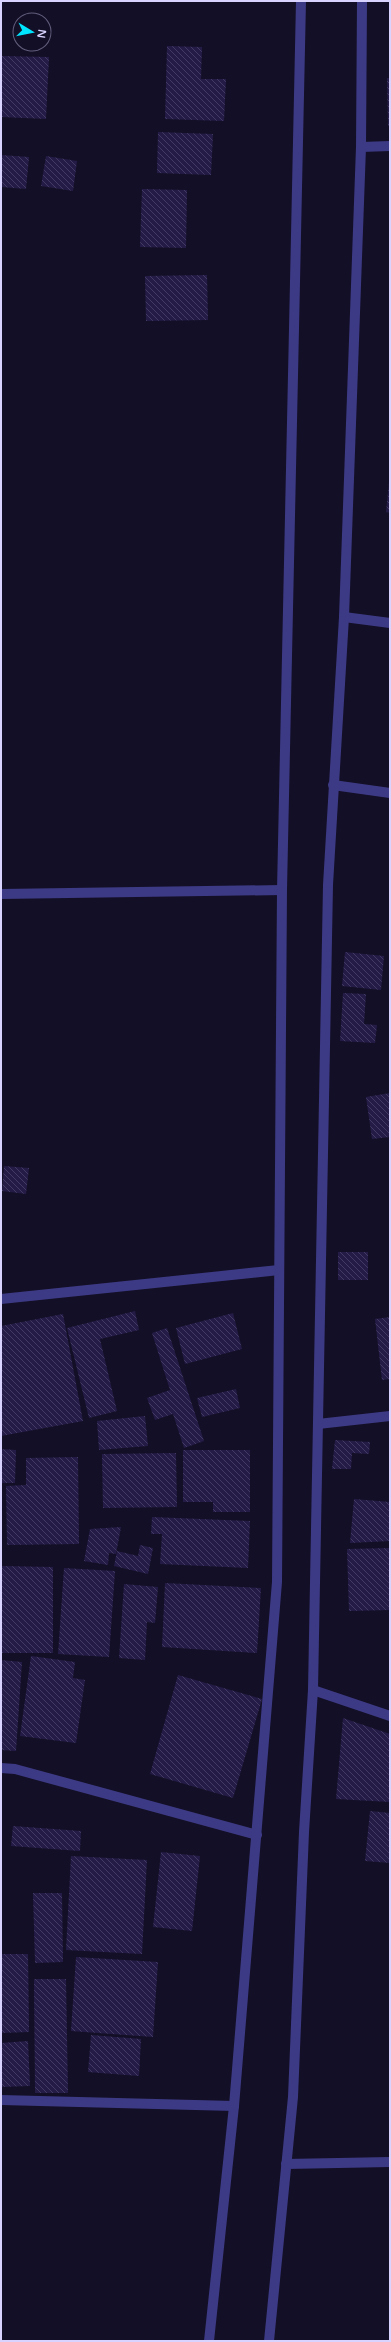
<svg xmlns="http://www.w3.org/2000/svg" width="391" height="2342" font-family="'Varela Round',sans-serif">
	<defs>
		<pattern id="building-back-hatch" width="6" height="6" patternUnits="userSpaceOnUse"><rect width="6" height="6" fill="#241b47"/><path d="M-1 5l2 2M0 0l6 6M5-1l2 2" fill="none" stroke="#433b63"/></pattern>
	</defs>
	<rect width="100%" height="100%" fill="#130f26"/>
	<g fill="url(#building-back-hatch)">
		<path d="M167,46L202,47L201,79H226L224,121L165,119Z"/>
		<path d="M2,56L49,57L46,119L1,117Z"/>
		<path d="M387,78H390V126H388Z"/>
		<path d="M158,132L213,134L211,175L157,173Z"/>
		<path d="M1,155L29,157L26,189L1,187Z"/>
		<path d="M46,156L77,161L73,191L41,186Z"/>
		<path d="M142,189L187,190L186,248L140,247Z"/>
		<path d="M207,275L208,320L146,321L145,276Z"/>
		<path d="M389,483H390V513L386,512Z"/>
		<path d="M345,952L384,956L381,990L342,986Z"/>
		<path d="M343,993L366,994L364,1024L377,1025L375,1043L340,1041Z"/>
		<path d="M390,1093V1137L372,1139L366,1097Z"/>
		<path d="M4,1166L29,1168L26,1194L2,1191Z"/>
		<rect x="338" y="1252" width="30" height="28"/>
		<path d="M135,1311L139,1330L100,1339L117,1411L89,1418L67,1328Z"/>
		<path d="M233,1313L242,1349L185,1364L176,1328Z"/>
		<path d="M63,1314L83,1421L1,1436V1326Z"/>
		<path d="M390,1317V1379L382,1380L375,1319Z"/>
		<path d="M167,1328L204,1441L184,1448L173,1414L155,1420L147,1398L170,1390L152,1333Z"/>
		<path d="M236,1389L240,1408L202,1417L197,1398Z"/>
		<path d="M145,1416L148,1446L99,1450L97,1421Z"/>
		<path d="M335,1440L370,1442L369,1454L352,1453L351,1469H332Z"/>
		<path d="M1,1449L16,1450L15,1483H1Z"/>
		<path d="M183,1450H250V1512H213V1502H183Z"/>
		<path d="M176,1453L177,1507L103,1508L102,1454Z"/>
		<path d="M78,1457L79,1544L7,1545L6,1486L26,1485V1458Z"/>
		<path d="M354,1499L390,1502V1541L350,1543Z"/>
		<path d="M152,1517L250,1521L248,1568L160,1564L162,1534H151Z"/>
		<path d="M121,1527L116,1554L109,1553L108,1565L84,1561L90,1529Z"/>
		<path d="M140,1545L153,1548L148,1574L114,1566L117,1551L138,1556Z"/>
		<path d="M390,1548V1610L349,1611L347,1549Z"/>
		<path d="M1,1566L53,1567V1653H1Z"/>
		<path d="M64,1568L115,1571L109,1657L58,1654Z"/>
		<path d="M165,1583L261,1588L257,1653L162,1647Z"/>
		<path d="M124,1584L158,1587L155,1623L147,1622L145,1660L119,1658Z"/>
		<path d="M31,1656L75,1662L73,1678L85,1680L76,1743L20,1736Z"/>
		<path d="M1,1660L22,1662L16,1751L1,1750Z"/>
		<path d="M178,1675L262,1699L233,1798L150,1774Z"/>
		<path d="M343,1718L390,1734V1802L336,1799Z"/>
		<path d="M370,1811L390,1813V1863L365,1861Z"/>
		<path d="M13,1826L81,1831L80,1851L11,1846Z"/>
		<path d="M161,1852L200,1856L192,1931L153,1927Z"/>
		<path d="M71,1856L147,1860L142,1954L66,1950Z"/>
		<path d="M33,1893H62L63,1962L35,1963Z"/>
		<path d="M1,1954H28L29,2032L1,2033Z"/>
		<path d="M76,1957L158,1962L153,2037L71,2031Z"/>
		<path d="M34,1979H66L68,2093H35Z"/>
		<path d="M91,2035L141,2039L139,2076L88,2072Z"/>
		<path d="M28,2041L30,2086L1,2087V2043Z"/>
	</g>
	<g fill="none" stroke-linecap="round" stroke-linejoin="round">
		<g stroke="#3d3a85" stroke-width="10">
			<path d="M361,147L390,146"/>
			<path d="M344,617L390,623"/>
			<path d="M333,785L390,793"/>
			<path d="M1,894L282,890"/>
			<path d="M1,1299L279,1270"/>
			<path d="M318,1424L390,1416"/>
			<path d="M313,1690L390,1716"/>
			<path d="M1,1768L15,1769L257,1835"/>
			<path d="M1,2100L234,2106"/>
			<path d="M286,2164L390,2162"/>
		</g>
		<g stroke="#3d3a85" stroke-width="10">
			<path d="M209,2341L234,2106L277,1582L282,890L301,1"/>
			<path d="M269,2341L293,2097L304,1832L313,1690L328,885L344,617L361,147L362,1"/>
		</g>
	</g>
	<rect width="391" height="2342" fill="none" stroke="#d9d4ff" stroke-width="4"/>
	<g transform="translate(32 32) rotate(100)"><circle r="19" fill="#130f26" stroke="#625e7d"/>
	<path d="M0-3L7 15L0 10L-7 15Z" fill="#00e5ff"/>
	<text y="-6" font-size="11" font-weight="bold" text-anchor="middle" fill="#d9d4ff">N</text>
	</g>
</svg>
